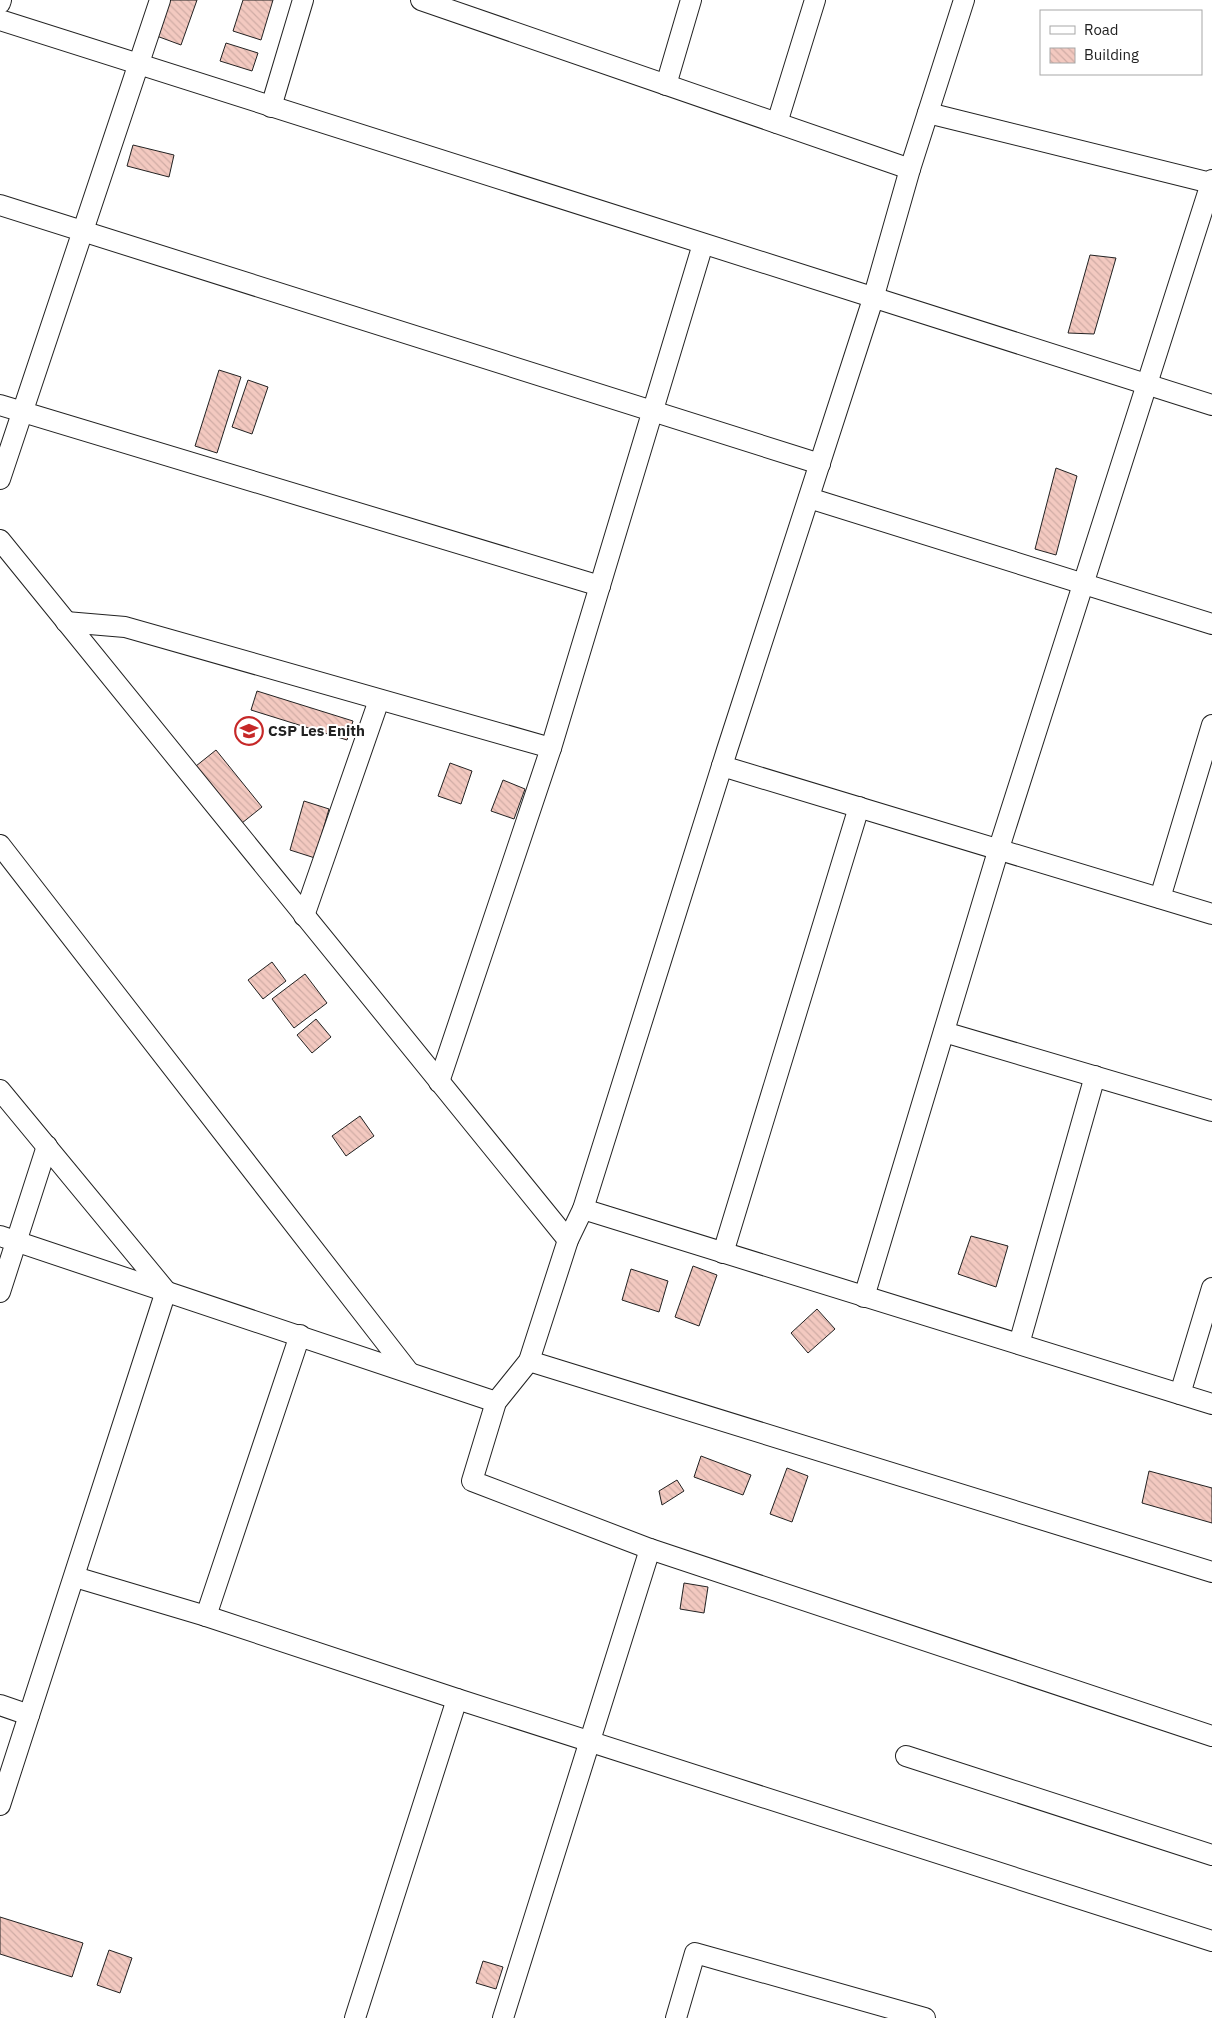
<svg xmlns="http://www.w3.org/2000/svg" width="1212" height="2018" font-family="'IBM Plex Sans',sans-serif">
	<defs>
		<pattern id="building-back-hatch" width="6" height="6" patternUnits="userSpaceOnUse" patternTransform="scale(1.25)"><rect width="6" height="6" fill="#f3c9c0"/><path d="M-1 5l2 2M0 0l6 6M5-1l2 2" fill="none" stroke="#d0aca5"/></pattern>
	</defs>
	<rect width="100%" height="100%" fill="#fff"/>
	<g fill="url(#building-back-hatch)" stroke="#222">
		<path d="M167,0H197L181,45L154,35Z"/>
		<path d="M243,0H273L261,40L233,31Z"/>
		<path d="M226,43L258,53L252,71L220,61Z"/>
		<path d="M133,145L174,155L169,177L127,166Z"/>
		<path d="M1090,255L1116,258L1094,334L1068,333Z"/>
		<path d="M219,370L241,377L217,453L195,446Z"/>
		<path d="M248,380L268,387L252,434L232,427Z"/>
		<path d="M1056,468L1077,476L1056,555L1035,549Z"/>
		<path d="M257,691L353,721L347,740L251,710Z"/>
		<path d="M216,750L262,807L242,823L196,766Z"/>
		<path d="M450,763L472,771L461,804L438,796Z"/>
		<path d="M503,780L525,789L514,819L491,811Z"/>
		<path d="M304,801L329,809L315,858L290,850Z"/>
		<path d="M272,962L286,981L263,999L248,980Z"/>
		<path d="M305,974L327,1003L294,1028L272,999Z"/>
		<path d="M316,1019L331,1037L312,1053L297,1035Z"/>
		<path d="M360,1116L374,1136L346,1156L332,1136Z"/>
		<path d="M971,1236L1008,1246L996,1287L958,1274Z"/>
		<path d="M693,1266L717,1275L699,1326L675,1317Z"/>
		<path d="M631,1269L668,1281L659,1312L622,1300Z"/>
		<path d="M817,1309L835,1329L808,1353L791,1333Z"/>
		<path d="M701,1456L751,1475L743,1495L694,1477Z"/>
		<path d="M787,1468L808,1476L792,1522L770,1514Z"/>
		<path d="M1149,1471L1212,1488V1523L1142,1503Z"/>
		<path d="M677,1480L684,1491L662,1505L659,1491Z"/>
		<path d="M684,1583L708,1587L704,1613L680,1609Z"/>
		<path d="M0,1917L83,1943L72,1977L0,1954Z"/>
		<path d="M109,1950L132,1958L120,1993L97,1985Z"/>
		<path d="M483,1961L503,1967L496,1989L476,1983Z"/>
	</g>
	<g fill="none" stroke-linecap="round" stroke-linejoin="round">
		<defs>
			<g id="minor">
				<path d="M421,0L910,169"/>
				<path d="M964,0L910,169L873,299L727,750L583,1209L568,1240L529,1361L496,1402L472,1481L650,1549L1212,1736"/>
				<path d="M0,3L1,0"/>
				<path d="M0,20L1212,405"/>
				<path d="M666,85L691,0"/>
				<path d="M271,107L303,0"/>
				<path d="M928,113L1211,183"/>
				<path d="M777,123L815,0"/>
				<path d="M0,205L820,464"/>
				<path d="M0,405L600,586"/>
				<path d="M0,479L160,0"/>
				<path d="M809,498L1212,624"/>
				<path d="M0,540L568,1240"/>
				<path d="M66,622L125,627L551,748"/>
				<path d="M722,766L1212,914"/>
				<path d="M0,845L408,1371"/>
				<path d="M1160,898L1212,725"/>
				<path d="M304,916L379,700"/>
				<path d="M944,1032L1212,1111"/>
				<path d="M439,1082L551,748L703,244"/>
				<path d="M0,1090L166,1291L0,1805"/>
				<path d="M583,1209L1212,1404"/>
				<path d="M0,1236L496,1402"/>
				<path d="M723,1253L859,807"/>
				<path d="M0,1292L47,1146"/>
				<path d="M864,1297L999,848L1212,180"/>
				<path d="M1019,1344L1095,1076"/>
				<path d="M529,1361L1212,1572"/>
				<path d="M1180,1394L1212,1288"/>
				<path d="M75,1577L206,1616L457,1699L1212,1941"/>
				<path d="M206,1616L300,1335"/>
				<path d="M0,1705L29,1715"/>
				<path d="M906,1756L1212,1855"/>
				<path d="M355,2018L457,1699"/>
				<path d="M503,2018L650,1549"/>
				<path d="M676,2018L695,1953L925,2018"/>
			</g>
		</defs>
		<use href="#minor" stroke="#222" stroke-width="22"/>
		<use href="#minor" stroke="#fff" stroke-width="20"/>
	</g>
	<defs>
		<symbol id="school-ring" viewBox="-11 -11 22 22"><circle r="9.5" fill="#fff" stroke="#c62828" stroke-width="1.5"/><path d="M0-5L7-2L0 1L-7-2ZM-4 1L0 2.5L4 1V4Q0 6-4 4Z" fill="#c62828"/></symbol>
	</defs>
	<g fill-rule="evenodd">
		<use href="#school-ring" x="233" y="715" width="32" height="32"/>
	</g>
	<g text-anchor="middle" stroke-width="4" stroke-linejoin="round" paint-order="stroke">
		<g font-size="15" font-weight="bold" fill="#222" stroke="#fff" text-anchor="start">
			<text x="268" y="736">CSP Les Enith</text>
		</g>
	</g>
	<rect x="1040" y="10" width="162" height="65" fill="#ffffff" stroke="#a7a7a7"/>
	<rect x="1050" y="26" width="25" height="8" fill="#ffffff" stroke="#a7a7a7"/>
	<text x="1084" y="35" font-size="15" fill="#222222">Road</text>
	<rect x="1050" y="48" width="25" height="15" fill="url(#building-back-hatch)" stroke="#a7a7a7"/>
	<text x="1084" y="60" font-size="15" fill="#222222">Building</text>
</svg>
